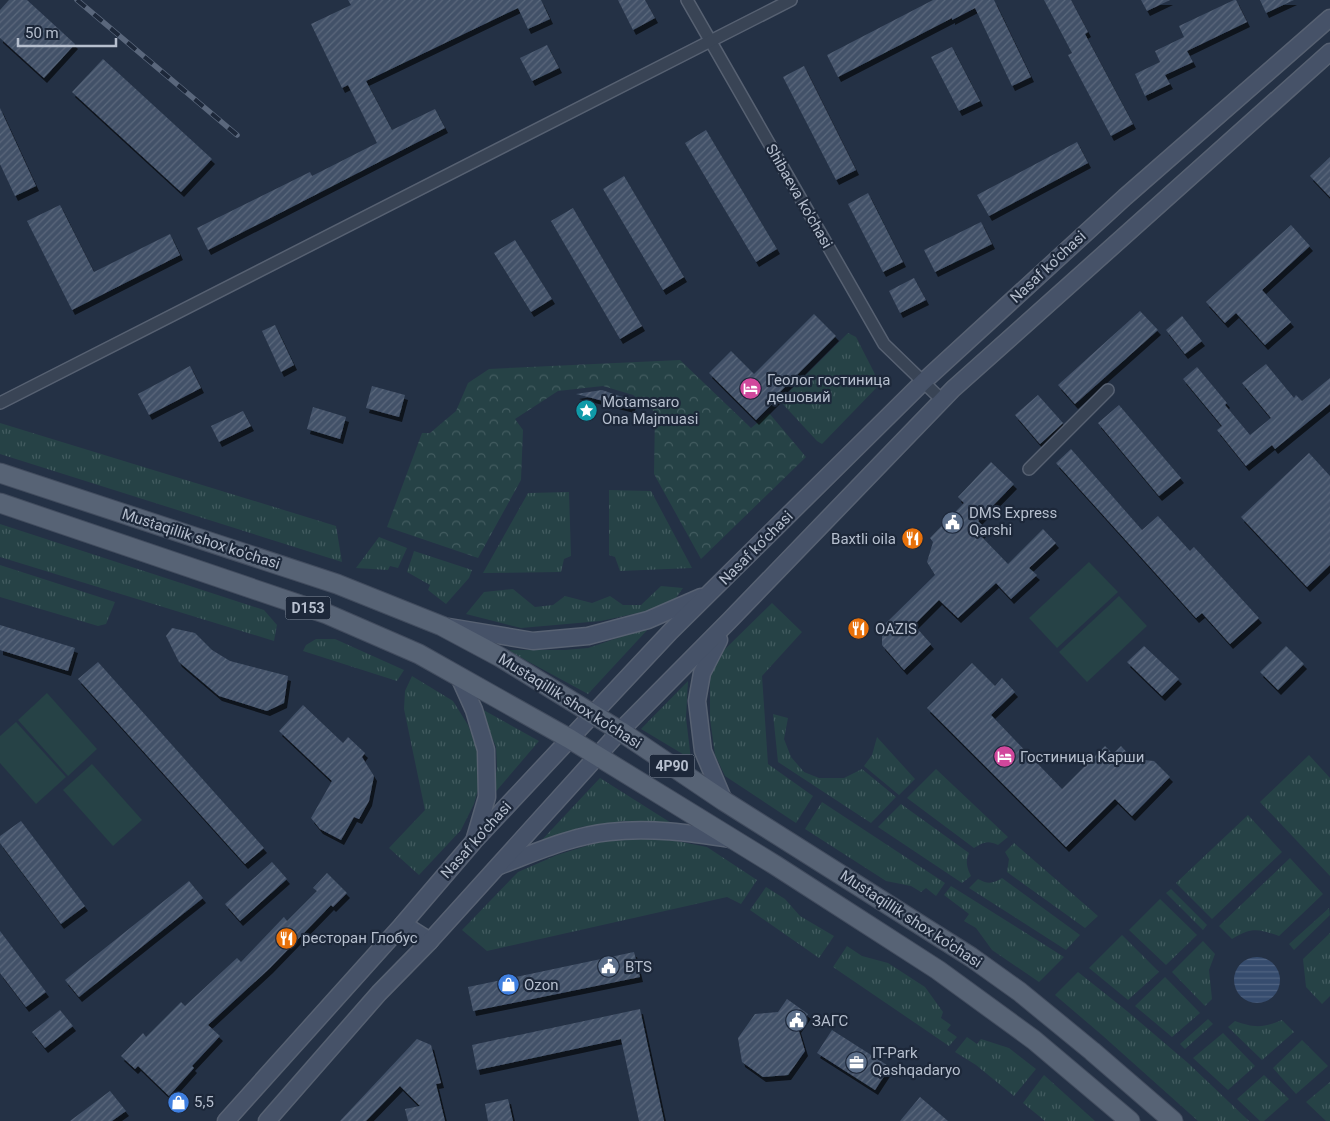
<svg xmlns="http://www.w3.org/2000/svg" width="1330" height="1121" font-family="Roboto,sans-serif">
	<defs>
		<pattern id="grass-tufts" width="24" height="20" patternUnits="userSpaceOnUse" patternTransform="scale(1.25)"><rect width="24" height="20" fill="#264246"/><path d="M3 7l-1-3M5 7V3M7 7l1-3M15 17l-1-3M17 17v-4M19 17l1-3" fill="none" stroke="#435c60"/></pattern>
		<pattern id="forest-crowns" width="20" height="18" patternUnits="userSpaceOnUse" patternTransform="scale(1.25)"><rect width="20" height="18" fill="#264246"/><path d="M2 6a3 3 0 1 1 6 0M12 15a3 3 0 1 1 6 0" fill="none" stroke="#435c60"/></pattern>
		<pattern id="water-rules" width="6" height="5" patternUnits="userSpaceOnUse" patternTransform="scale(1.25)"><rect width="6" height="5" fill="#364c6e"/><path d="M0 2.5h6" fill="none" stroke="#516482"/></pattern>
		<pattern id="building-hatch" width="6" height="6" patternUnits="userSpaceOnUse" patternTransform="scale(1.25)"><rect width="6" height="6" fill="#425168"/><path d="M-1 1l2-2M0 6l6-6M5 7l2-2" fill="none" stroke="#5b687c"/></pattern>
		<filter id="shadow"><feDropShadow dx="3" dy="5" stdDeviation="0" flood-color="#0009"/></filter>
	</defs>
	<rect width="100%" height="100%" fill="#243145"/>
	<g fill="url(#grass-tufts)">
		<path d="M848,333L856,337L880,384L822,444L817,441L780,401Z"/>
		<path d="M0,423L336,526L342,562L0,454Z"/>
		<path d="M609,490L651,491L692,568L620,571L615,557L609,555Z"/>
		<path d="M569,492L571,556L564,559L561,572L483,573L528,493Z"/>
		<path d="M0,524L264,610L277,625L274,641L0,557Z"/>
		<path d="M379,537L407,548L398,568L390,566L388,570L356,568Z"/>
		<path d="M414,551L472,570L469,578L446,604L428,590L430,585L407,572Z"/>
		<path d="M0,565L115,602L106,624L98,626L0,597Z"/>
		<path d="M661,586L683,588L673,602L652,610L601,621L521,628L466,614L484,592L513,589L535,607L553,605L565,596L592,603L610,596L623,605H641Z"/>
		<path d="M772,603L802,632L762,676L768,764L813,796L796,823L725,776L715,755L710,719V677L721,653Z"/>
		<path d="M650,627L588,694L507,650H565L588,648Z"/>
		<path d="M316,639H335L404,670L397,681L303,651L306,645Z"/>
		<path d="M412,676L453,701L468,725L479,754L480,783L474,804L461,830L419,875L389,848L425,810L404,709L405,691Z"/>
		<path d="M688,681L686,718L691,759L641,729Z"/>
		<path d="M480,708L539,741L492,796L497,768L496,747Z"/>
		<path d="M773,714L788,718L784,739L791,757L804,772L819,778H844L862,769L896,797L871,823L778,762Z"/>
		<path d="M877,737L915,779L899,795L864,766L872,755Z"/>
		<path d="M1309,755L1330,778V876L1260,802Z"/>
		<path d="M936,769L1008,837L998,845C988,840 983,842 974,848L907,798Z"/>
		<path d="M600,778L676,826L625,821L581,827L539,843Z"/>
		<path d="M822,802L945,883L936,896L926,888L921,892L911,886L886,881L805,829Z"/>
		<path d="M901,804L969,853C965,861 967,868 971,876L962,883L878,827Z"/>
		<path d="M1248,815L1282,852L1212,919L1176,883Z"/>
		<path d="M638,837L677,841L707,847L757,880L741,904L727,897L487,951L462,930L518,872L557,855L599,842Z"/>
		<path d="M1014,843L1098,916L1085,928L1007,872L1009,859L1005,852Z"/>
		<path d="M1290,858L1323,894L1279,936C1258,929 1252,927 1232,939L1219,926Z"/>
		<path d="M1002,878L1080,935L1066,950L969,888L978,879C987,884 993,884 1002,878Z"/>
		<path d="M951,886L1064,957L1039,982L992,950L976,928L964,921L969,914L944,895Z"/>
		<path d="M766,887L785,899L800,916L834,936L819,958L750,910Z"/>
		<path d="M1171,889L1207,925L1203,930L1166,893Z"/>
		<path d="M1160,899L1197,935L1166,965L1129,930Z"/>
		<path d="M1329,908L1330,915L1294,950L1289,944Z"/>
		<path d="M1330,933V996L1322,1004L1306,987L1303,959Z"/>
		<path d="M1122,935L1159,972L1128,1000L1089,968Z"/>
		<path d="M1203,941L1215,954L1209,970L1212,999L1205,1006L1172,972Z"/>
		<path d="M847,946L862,956L888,963L925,987L943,1012L941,1018L951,1025L947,1030L957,1037L949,1046L833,967Z"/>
		<path d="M1078,972L1127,1011L1188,1063L1249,1121H1198L1103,1036L1055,995Z"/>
		<path d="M1165,977L1200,1013L1172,1037L1135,1006Z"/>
		<path d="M1208,1019L1213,1024L1185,1049L1180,1044Z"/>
		<path d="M1282,1020L1294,1032L1262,1060L1228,1027L1235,1021C1254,1028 1263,1028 1282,1020Z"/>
		<path d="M1223,1033L1255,1066L1228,1090L1193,1058Z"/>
		<path d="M967,1037L977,1044L981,1039L1009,1048L1036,1069L1014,1096L976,1065L955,1052Z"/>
		<path d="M1302,1040L1328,1066L1296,1094L1273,1068Z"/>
		<path d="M1044,1075L1095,1121H1045L1023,1103Z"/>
		<path d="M1264,1075L1289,1099L1264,1121H1260L1237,1099Z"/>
		<path d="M1330,1082V1121H1326L1306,1102Z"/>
	</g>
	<path fill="url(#forest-crowns)" d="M680,360L751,428L769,413L806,457L701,559L654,474L655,412L633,395L603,386L558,391L515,419L523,430L521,480L478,558L387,527L422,433H430L456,411L468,383L489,369Z"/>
	<g fill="#264246">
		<path d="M1089,562L1118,592L1057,648L1029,618Z"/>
		<path d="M1119,596L1147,626L1087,682L1059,652Z"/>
		<path d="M47,693L97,749L68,776L18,720Z"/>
		<path d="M16,722L66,777L36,804L0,763V736Z"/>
		<path d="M92,764L142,820L113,846L63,790Z"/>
	</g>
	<circle fill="url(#water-rules)" cx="1257" cy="980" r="23"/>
	<g fill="url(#building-hatch)" filter="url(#shadow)">
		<path d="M9,0H27L75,44L44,78L0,38V10Z"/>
		<path d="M348,0H541L550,19L528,29L518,8L366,81L392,130L435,109L445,128L208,250L197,228L310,172L312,176L377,143L348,85L342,88L311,24L351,5Z"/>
		<path d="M618,0H645L655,18L633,30Z"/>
		<path d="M933,0H994L1031,77L1012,86L975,8L952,20V18L838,77L827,55Z"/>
		<path d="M1044,0H1071L1088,32L1085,34L1133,124L1111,136L1068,55L1072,53Z"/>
		<path d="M1141,0H1170L1147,11Z"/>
		<path d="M1234,0H1236L1247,22L1187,51L1193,62L1165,75L1170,84L1145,96L1135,74L1160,62L1155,51L1184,37L1179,26Z"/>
		<path d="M1260,0H1294L1266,13Z"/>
		<path d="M547,45L559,68L532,81L520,58Z"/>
		<path d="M952,47L980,101L959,111L931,57Z"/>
		<path d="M103,59L212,159L181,192L72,92Z"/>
		<path d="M804,66L856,170L836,180L783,77Z"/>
		<path d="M0,108L36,186L15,196L0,164Z"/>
		<path d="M706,130L777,249L756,262L685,143Z"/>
		<path d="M1077,142L1088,163L989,216L977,195Z"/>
		<path d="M1330,157V197L1310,176Z"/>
		<path d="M624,176L684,277L663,290L603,189Z"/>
		<path d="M868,193L903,262L883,272L848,204Z"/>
		<path d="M60,205L94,272L170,234L180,255L72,310L27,221Z"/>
		<path d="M573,208L642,326L620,339L551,221Z"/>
		<path d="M981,222L992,244L935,272L924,250Z"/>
		<path d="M1291,225L1310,246L1262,290L1291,322L1265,345L1236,313L1225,323L1206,302Z"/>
		<path d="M515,240L552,299L531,312L494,253Z"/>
		<path d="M914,278L926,300L900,313L889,291Z"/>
		<path d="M1140,311L1158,330L1075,404L1058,385Z"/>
		<path d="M814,314L836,336L776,396L778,398L756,420L709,373L731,351L754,374Z"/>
		<path d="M1182,316L1202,341L1185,354L1166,330Z"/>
		<path d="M275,325L294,365L281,372L262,331Z"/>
		<path d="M1266,364L1294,398L1296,395L1302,401L1330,378V404L1275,449L1272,445L1246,466L1217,430L1222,426L1183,379L1197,367L1227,403L1225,405L1250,435L1271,418L1242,383Z"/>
		<path d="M190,366L201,388L149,415L138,394Z"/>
		<path d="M372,386L405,395L399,417L366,408Z"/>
		<path d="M602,390L634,401L631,408L576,394Z"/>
		<path d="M1038,395L1063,423L1040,444L1015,415Z"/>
		<path d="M1119,405L1181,478L1159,496L1098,423Z"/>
		<path d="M313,407L346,417L340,439L307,429Z"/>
		<path d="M243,411L251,426L219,442L211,426Z"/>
		<path d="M1071,449L1142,530L1158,516L1190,551L1194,547L1259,618L1230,644L1202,613L1196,618L1056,463Z"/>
		<path d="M1309,453L1330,476V565L1307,587L1241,517Z"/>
		<path d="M991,462L1014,484L978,521L986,529L980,535L1008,564L1043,529L1056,543L1029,568L1037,575L1011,599L996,583L958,618L939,600L914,625L931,644L904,670L882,645V627L935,575L927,562L933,542L930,538L964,503L958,497Z"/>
		<path d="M0,625L75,648L68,671L0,650Z"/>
		<path d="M172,628L195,633L212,650L230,661L288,676L284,703L267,711L219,696L179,662L166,636Z"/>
		<path d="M1144,646L1179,679L1162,696L1127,662Z"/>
		<path d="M1286,646L1304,664L1278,690L1260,672Z"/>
		<path d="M98,662L264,848L245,864L78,679Z"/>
		<path d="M972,663L995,686L1002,678L1015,692L991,715L1062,789L1105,746L1113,754L1121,746L1133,759L1154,761L1170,777L1132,816L1115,799L1066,847L927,708Z"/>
		<path d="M303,705L343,743L348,737L365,753L362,757L374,776L369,801L359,819L354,817L341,840L320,829L311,818L332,781L279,731Z"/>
		<path d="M21,821L85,906L61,924L0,843V836Z"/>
		<path d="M272,862L287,879L240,921L225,904Z"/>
		<path d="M327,873L347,893L333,907L331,905L270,968L208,1025L220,1036L192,1066L194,1068L169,1096L138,1066L135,1069L121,1056L143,1033L146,1037L181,1002L185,1006L237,958L241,962L284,917L287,921L317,891L313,888Z"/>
		<path d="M189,881L203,898L79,997L65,980Z"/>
		<path d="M0,931L46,992L26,1007L0,973Z"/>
		<path d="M634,952L640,977L473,1011L468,987Z"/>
		<path d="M787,999L808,1014L798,1028L805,1051L788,1075L763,1077L742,1062L738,1038L755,1014L778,1012Z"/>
		<path d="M640,1009L664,1121H639L621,1039L477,1070L472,1045Z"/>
		<path d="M60,1010L73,1026L45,1048L32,1032Z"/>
		<path d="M832,1030L890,1067L875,1090L817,1053Z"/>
		<path d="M417,1039L431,1045L441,1083L436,1084L445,1121H408L405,1109L420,1106L400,1086L366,1121H340Z"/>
		<path d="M110,1091L126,1111L112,1121H70Z"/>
		<path d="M920,1097L948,1121H900Z"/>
		<path d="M508,1099L513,1121H488L485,1104Z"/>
	</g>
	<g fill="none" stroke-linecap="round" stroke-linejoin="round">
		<defs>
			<g id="street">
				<path d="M687,0L884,344L943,401"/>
				<path d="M0,403L791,0"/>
				<path d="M1029,469L1108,390"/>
			</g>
			<g id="secondary">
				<path d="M449,627L533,641L588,636L648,620L701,597"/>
				<path d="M719,640L702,673L697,701L703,751L724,801"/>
				<path d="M460,679L474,710L486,750L487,797L475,838"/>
				<path d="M499,866C534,853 571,836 609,832C649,827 691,833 731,839"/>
				<path d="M403,924L430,941"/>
				<path d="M226,1121L403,924L475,840L670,632L923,382L1125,197L1330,18"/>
				<path d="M267,1121L379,993L430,941L620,731L730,620L953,389L1330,52"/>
			</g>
			<g id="primary">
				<path d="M0,473L337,584L442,626L500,657L620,731L724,801L971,957L1020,992L1092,1051L1173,1121"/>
				<path d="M0,503L327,614L419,654L570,739L775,865L938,970L1034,1040L1130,1121"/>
			</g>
		</defs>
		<use href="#street" stroke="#576172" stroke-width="14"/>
		<use href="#secondary" stroke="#576172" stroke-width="19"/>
		<use href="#primary" stroke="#424c5e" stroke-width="21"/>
		<use href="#street" stroke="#394455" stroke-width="11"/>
		<use href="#secondary" stroke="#465268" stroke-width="16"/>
		<use href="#primary" stroke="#576375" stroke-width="19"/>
		<defs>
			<path id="rail" d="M77,0L237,135"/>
		</defs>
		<use href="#rail" stroke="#5a677c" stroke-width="5.5"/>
		<use href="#rail" stroke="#1d283a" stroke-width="4" stroke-dasharray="11" stroke-linecap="butt"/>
	</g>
	<defs>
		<symbol id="hotel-disc" viewBox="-11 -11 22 22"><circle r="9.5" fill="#d1479c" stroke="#1d283a"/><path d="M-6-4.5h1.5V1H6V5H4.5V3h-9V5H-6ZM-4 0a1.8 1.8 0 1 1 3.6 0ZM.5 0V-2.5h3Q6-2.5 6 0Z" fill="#fff"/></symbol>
		<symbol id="sight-disc" viewBox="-11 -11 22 22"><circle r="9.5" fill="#0f9aa8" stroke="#1d283a"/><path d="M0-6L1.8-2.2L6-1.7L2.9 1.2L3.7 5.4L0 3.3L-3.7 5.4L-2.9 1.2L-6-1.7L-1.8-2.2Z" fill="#fff"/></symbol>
		<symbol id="civic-disc" viewBox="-11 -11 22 22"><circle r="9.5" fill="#5c6f8a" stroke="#1d283a"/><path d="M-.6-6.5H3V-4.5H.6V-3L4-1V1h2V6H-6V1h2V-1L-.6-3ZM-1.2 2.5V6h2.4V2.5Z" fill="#fff"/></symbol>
		<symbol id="restaurant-disc" viewBox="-11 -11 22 22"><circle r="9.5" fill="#e8710a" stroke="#1d283a"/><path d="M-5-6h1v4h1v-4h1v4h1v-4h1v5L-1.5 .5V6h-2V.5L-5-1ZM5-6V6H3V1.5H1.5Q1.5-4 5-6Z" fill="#fff"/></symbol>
		<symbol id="shop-disc" viewBox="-11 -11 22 22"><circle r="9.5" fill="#3f7fe0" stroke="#1d283a"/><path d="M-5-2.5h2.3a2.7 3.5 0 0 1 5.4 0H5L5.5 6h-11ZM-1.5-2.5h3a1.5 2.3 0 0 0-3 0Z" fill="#fff"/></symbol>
		<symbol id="office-disc" viewBox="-11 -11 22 22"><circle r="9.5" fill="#5c6f8a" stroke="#1d283a"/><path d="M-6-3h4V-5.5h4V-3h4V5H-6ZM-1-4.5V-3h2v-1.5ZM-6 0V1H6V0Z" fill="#fff"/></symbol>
	</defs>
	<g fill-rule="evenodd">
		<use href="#hotel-disc" x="738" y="376" width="25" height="25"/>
		<use href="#sight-disc" x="574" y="398" width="25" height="25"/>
		<use href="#civic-disc" x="940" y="510" width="25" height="25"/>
		<use href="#restaurant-disc" x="900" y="526" width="25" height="25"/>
		<use href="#restaurant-disc" x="846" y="616" width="25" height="25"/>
		<use href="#hotel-disc" x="992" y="744" width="25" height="25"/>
		<use href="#restaurant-disc" x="274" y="926" width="25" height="25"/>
		<use href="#civic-disc" x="596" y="954" width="25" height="25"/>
		<use href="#shop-disc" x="496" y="972" width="25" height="25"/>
		<use href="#civic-disc" x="784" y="1008" width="25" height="25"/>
		<use href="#office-disc" x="844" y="1050" width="25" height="25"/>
		<use href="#shop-disc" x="166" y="1090" width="25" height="25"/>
	</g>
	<g text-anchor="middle" stroke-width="4.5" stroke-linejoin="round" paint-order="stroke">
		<g fill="#1d283a" stroke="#8892a2" stroke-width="1">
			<rect x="285.5" y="596.5" width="45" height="23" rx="4"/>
			<rect x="649.5" y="754.5" width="45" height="23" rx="4"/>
		</g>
		<g font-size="14" font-weight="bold" fill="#b6bfce">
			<text x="308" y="613">D153</text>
			<text x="672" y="771">4P90</text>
		</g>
		<g font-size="15" fill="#b6bfce" stroke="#1d283a">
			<text transform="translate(799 196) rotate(60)" y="5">Shibaeva ko'chasi</text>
			<text transform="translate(1048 267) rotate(-43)" y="5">Nasaf ko‘chasi</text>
			<text transform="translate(201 539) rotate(18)" y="5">Mustaqillik shox ko'chasi</text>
			<text transform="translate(756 548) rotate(-45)" y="5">Nasaf ko‘chasi</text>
			<text transform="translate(570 701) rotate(32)" y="5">Mustaqillik shox ko'chasi</text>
			<text transform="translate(476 840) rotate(-48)" y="5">Nasaf ko‘chasi</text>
			<text transform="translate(911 919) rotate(33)" y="5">Mustaqillik shox ko'chasi</text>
		</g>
		<g font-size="15" fill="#b6bfce" stroke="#1d283a" text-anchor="start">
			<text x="767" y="385">Геолог гостиница<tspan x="767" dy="17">дешовий</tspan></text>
			<text x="602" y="407">Motamsaro<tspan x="602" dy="17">Ona Majmuasi</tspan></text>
			<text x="969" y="518">DMS Express<tspan x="969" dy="17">Qarshi</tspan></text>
			<text x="896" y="544" text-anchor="end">Baxtli oila</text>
			<text x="875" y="634">OAZIS</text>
			<text x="1020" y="762">Гостиница Карши</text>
			<text x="302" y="943">ресторан Глобус</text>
			<text x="625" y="972">BTS</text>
			<text x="524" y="990">Ozon</text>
			<text x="812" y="1026">ЗАГС</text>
			<text x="872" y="1058">IT-Park<tspan x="872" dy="17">Qashqadaryo</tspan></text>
			<text x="194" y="1107">5,5</text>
		</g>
	</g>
	<path d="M18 38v8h98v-8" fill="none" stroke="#b6bfce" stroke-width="2.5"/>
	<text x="25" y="38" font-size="15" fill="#b6bfce" stroke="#1d283a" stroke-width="4" paint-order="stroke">50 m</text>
</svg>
